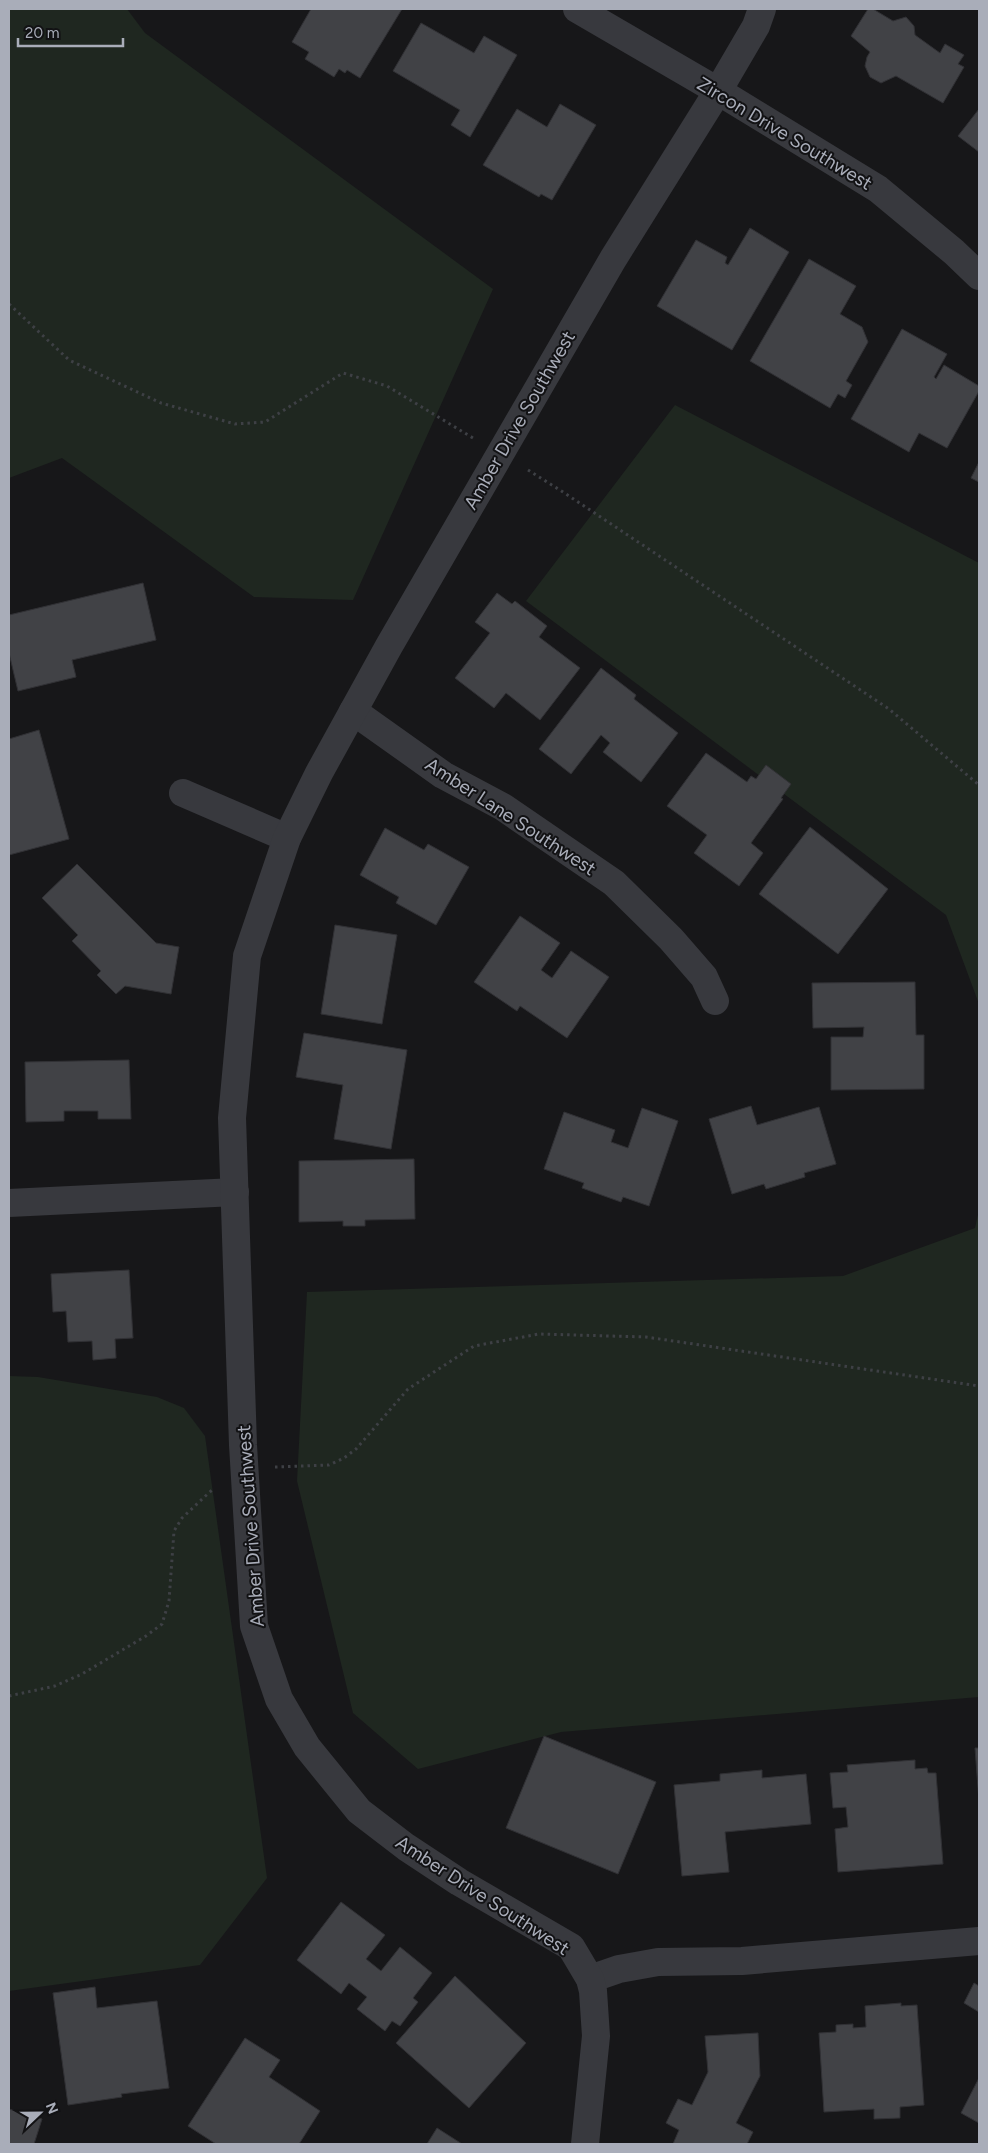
<svg xmlns="http://www.w3.org/2000/svg" width="988" height="2153" font-family="Figtree,sans-serif">
	<rect width="100%" height="100%" fill="#171719"/>
	<g fill="#1f2720">
		<path d="M9,9H127L145,33L493,289L353,600L254,597L62,458L9,478Z"/>
		<path d="M675,405L979,563V1004L946,915L526,601Z"/>
		<path d="M979,1210V1697L561,1732L418,1769L353,1713L297,1481L307,1292L843,1276L975,1228Z"/>
		<path d="M9,1376L38,1377L157,1397L184,1408L205,1436L267,1878L200,1965L9,1991Z"/>
	</g>
	<g fill="#414246" stroke="#313135">
		<path d="M311,9H402L360,78L347,70L345,73L339,69L334,77L305,59L309,52L292,42Z"/>
		<path d="M868,9H873L893,21L906,17L914,26L915,35L940,53L945,44L964,55L958,64L964,67L943,103L896,76L881,83L870,77L865,66L867,57L870,52L851,36Z"/>
		<path d="M421,23L474,53L484,36L517,55L470,137L451,125L460,110L393,71Z"/>
		<path d="M560,104L596,125L552,200L541,194L539,197L483,165L517,109L547,127Z"/>
		<path d="M979,109V152L958,136Z"/>
		<path d="M750,228L789,252L732,350L657,306L696,240L727,257L725,263L728,265Z"/>
		<path d="M809,259L856,286L840,314L862,327L868,342L846,381L852,385L845,398L838,394L830,408L750,361Z"/>
		<path d="M902,329L947,354L934,377L936,379L944,365L979,386V391L947,448L919,433L909,452L851,419Z"/>
		<path d="M979,462V482L971,478Z"/>
		<path d="M143,583L156,640L72,660L76,677L18,691L9,653V615Z"/>
		<path d="M497,593L512,604L515,601L547,626L539,637L580,668L540,720L506,693L494,708L455,678L490,633L475,622Z"/>
		<path d="M601,668L636,695L634,699L678,733L641,782L603,752L610,743L601,735L571,774L539,749Z"/>
		<path d="M39,730L69,839L9,855V739Z"/>
		<path d="M706,753L747,782L751,776L756,779L766,765L791,784L781,798L783,799L751,843L763,853L739,886L694,853L707,835L667,806Z"/>
		<path d="M810,827L888,889L838,954L759,894Z"/>
		<path d="M385,828L424,850L428,844L469,867L436,925L396,903L399,897L360,875Z"/>
		<path d="M77,864L156,943L179,947L171,994L125,986L116,994L97,975L101,971L72,941L78,935L42,898Z"/>
		<path d="M520,916L560,943L541,970L552,978L571,951L609,977L567,1038L520,1006L517,1011L474,982Z"/>
		<path d="M335,925L397,935L382,1024L321,1014Z"/>
		<path d="M915,982L916,1035H924V1089L831,1090V1037H863L864,1027L813,1028L812,983Z"/>
		<path d="M304,1033L407,1050L391,1149L334,1139L343,1085L296,1077Z"/>
		<path d="M129,1060L131,1119H98V1111H64V1121L26,1122L25,1062Z"/>
		<path d="M751,1106L757,1125L819,1107L836,1164L804,1173L805,1177L766,1189L764,1184L732,1194L709,1119Z"/>
		<path d="M642,1108L678,1121L649,1206L623,1197L621,1202L582,1188L584,1183L544,1169L564,1112L615,1130L611,1142L628,1148Z"/>
		<path d="M414,1159L415,1219L365,1220V1226H343V1221L299,1222V1161Z"/>
		<path d="M129,1270L133,1338L115,1339L116,1358L93,1360L92,1341L68,1342L66,1311L53,1312L51,1274Z"/>
		<path d="M544,1736L656,1782L618,1874L506,1828Z"/>
		<path d="M975,1748H979V1801Z"/>
		<path d="M915,1760V1769L927,1768L928,1773H936L943,1864L838,1872L835,1829L848,1827L846,1807L833,1808L830,1773L848,1772L847,1765Z"/>
		<path d="M762,1770V1778L806,1774L811,1824L725,1832L729,1872L682,1876L674,1785L720,1781V1774Z"/>
		<path d="M341,1902L385,1935L366,1959L381,1971L400,1947L432,1973L413,1998L418,2002L400,2026L392,2021L385,2031L357,2009L367,1997L349,1983L341,1994L297,1960Z"/>
		<path d="M455,1976L526,2043L469,2108L396,2043Z"/>
		<path d="M974,1983L979,1986V2012L964,2003Z"/>
		<path d="M95,1987L97,2008L157,2001L169,2088L121,2094L122,2097L68,2105L53,1993Z"/>
		<path d="M901,2003V2006L917,2005L924,2105L900,2107V2118L874,2119V2109L824,2112L819,2033L836,2032V2025L853,2024V2028L866,2027L865,2006Z"/>
		<path d="M758,2033L760,2076L736,2123L753,2132L747,2144H673L679,2130L666,2123L678,2099L692,2105L708,2072L705,2036Z"/>
		<path d="M245,2038L280,2060L269,2077L320,2111L299,2144H216L188,2126Z"/>
		<path d="M979,2078V2123L961,2113Z"/>
		<path d="M9,2109L42,2119L34,2144H9Z"/>
		<path d="M437,2128L462,2144H427Z"/>
	</g>
	<g fill="none" stroke-linecap="round" stroke-linejoin="round">
		<g stroke="#3e4045" stroke-width="3" stroke-dasharray="2.5 4" stroke-linecap="butt">
			<path d="M9,304L69,360L161,403L235,424L265,422L343,373L387,386L473,438"/>
			<path d="M528,470L563,492L889,709L979,785"/>
			<path d="M275,1467L329,1465L344,1458L356,1449L408,1389L474,1346L539,1334L646,1337L979,1386"/>
			<path d="M9,1696L55,1686L82,1674L146,1636L162,1624L169,1601L174,1531L182,1518L214,1488"/>
		</g>
		<g stroke="#38393e" stroke-width="28">
			<path d="M577,9L718,91L878,189L954,252L979,276"/>
			<path d="M353,711L443,775L503,807L614,883L671,939L704,977L715,1001"/>
			<path d="M183,793L287,838"/>
			<path d="M9,1203L235,1192"/>
			<path d="M590,1979L619,1969L658,1962L742,1961L979,1941"/>
			<path d="M585,2144L596,2036L593,1991L590,1979L571,1947L459,1882L406,1847L359,1811L307,1747L279,1699L254,1626L243,1445L232,1118L247,956L287,838L319,773L389,646L613,259L718,91L756,26L762,9"/>
		</g>
	</g>
	<g text-anchor="middle" stroke-width="4" stroke-linejoin="round" paint-order="stroke">
		<g font-size="19" fill="#a9adb9" stroke="#121214">
			<text transform="translate(785 133) rotate(31)" y="7">Zircon Drive Southwest</text>
			<text transform="translate(519 420) rotate(-60)" y="7">Amber Drive Southwest</text>
			<text transform="translate(511 816) rotate(33)" y="7">Amber Lane Southwest</text>
			<text transform="translate(250 1526) rotate(-94)" y="7">Amber Drive Southwest</text>
			<text transform="translate(483 1895) rotate(33)" y="7">Amber Drive Southwest</text>
		</g>
	</g>
	<rect width="988" height="2153" fill="none" stroke="#a9adb9" stroke-width="20"/>
	<g transform="translate(40 2113) rotate(68)" stroke="#121214" stroke-width="4" paint-order="stroke">
	<path d="M0-4L9 19L0 12L-9 19Z" fill="#a9adb9"/>
	<text y="-8" font-size="14" font-weight="bold" text-anchor="middle" fill="#a9adb9">N</text>
	</g>
	<path d="M18 38v8h105v-8" fill="none" stroke="#a9adb9" stroke-width="2.5"/>
	<text x="25" y="38" font-size="15" fill="#a9adb9" stroke="#121214" stroke-width="4" paint-order="stroke">20 m</text>
</svg>
